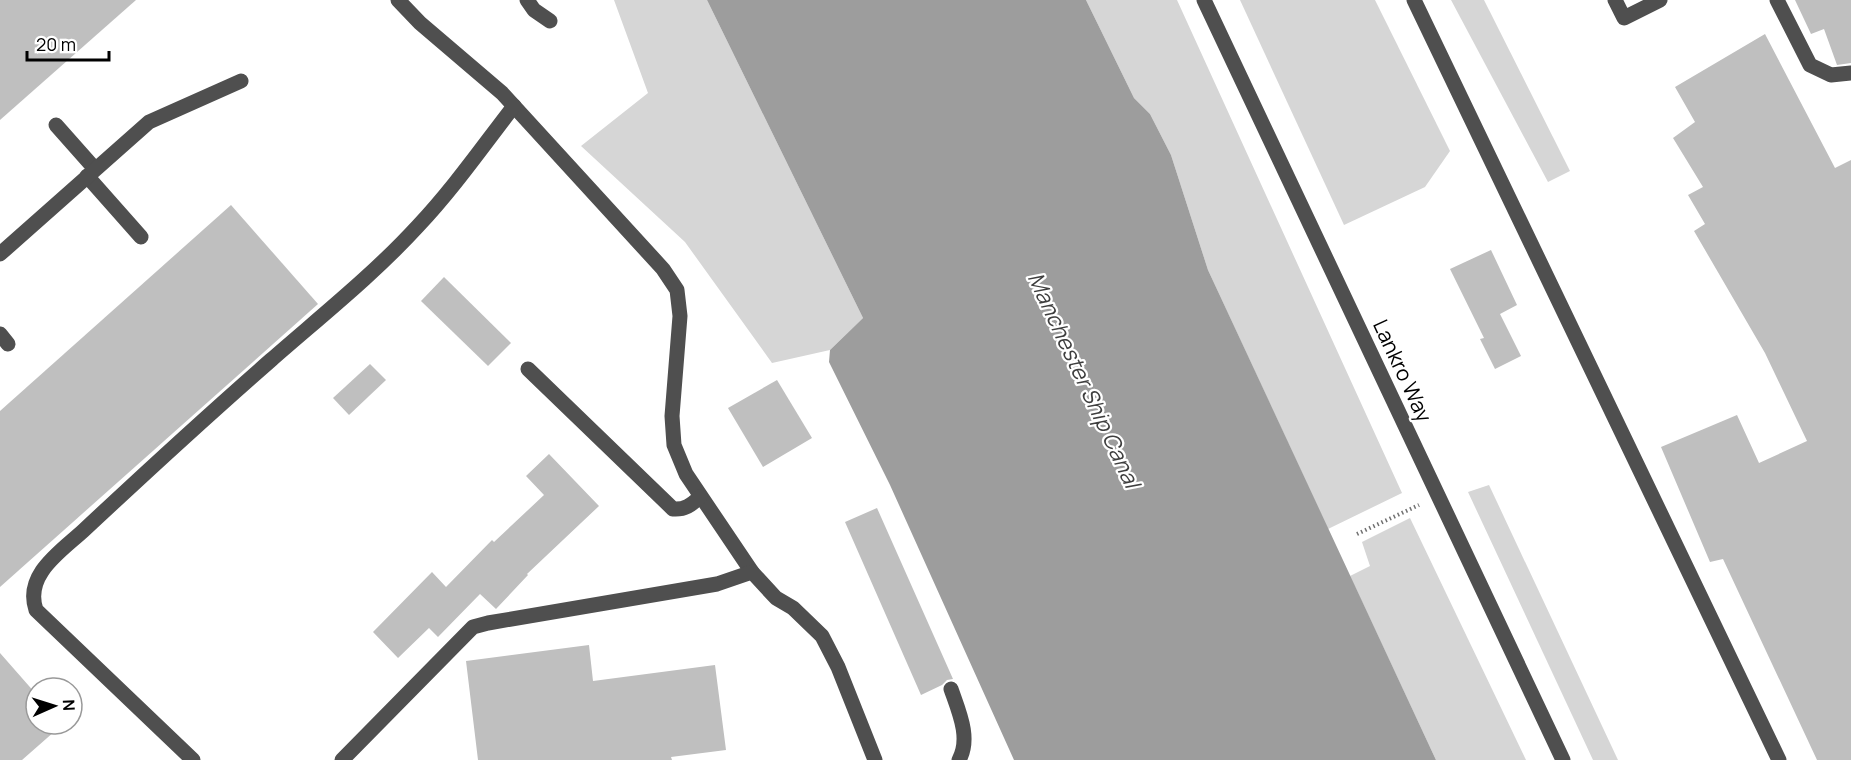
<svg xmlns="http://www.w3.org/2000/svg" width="1851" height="760" font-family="Manrope,sans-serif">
	<rect width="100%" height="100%" fill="#fff"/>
	<g fill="#d6d6d6">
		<path d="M614,0H707L863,318L830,350L772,363L685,242L581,146L648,93Z"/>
		<path d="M1086,0H1177L1402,493L1328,529L1208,270L1171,155L1150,114L1134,98Z"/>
		<path d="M1240,0H1375L1450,151L1425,187L1344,225Z"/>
		<path d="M1451,0H1484L1570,171L1548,182Z"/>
		<path d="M1489,485L1618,760H1593L1468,492Z"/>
		<path d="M1410,518L1526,760H1436L1350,576L1370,566L1362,542Z"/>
	</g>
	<path fill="#9d9d9d" d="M707,0H1086L1134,98L1150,114L1171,155L1208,270L1436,760H1014L890,485L829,362L830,350L863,318Z"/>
	<g fill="#bfbfbf">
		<path d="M0,0H136L0,120Z"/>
		<path d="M1795,0H1851V63L1837,65L1824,29L1811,34Z"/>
		<path d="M1765,34L1835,168L1851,160V760H1817L1723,559L1710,562L1661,447L1737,415L1759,463L1807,441L1765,353L1694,231L1705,224L1688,195L1703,187L1673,138L1695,122L1675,87Z"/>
		<path d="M231,205L318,304L0,587V411Z"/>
		<path d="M1491,250L1517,305L1500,314L1521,356L1495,369L1480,339L1484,338L1450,269Z"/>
		<path d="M444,277L511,343L488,366L421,301Z"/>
		<path d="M370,364L386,380L349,415L333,398Z"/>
		<path d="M777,380L812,438L763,467L728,408Z"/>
		<path d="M549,454L599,506L527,574L528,575L496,609L480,594L438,637L429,628L398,658L373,632L432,572L446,587L492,540L494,542L544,495L526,476Z"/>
		<path d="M877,508L953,679L947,680L942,685L921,695L845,522Z"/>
		<path d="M589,645L593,681L715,665L726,750L671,757L672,760H478L466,661Z"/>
		<path d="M0,653L36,694V724H63L22,760H0Z"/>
	</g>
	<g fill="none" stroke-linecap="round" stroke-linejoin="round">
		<path stroke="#717171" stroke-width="4" stroke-dasharray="1.5 3" stroke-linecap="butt" d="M1357,534L1419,505"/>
		<g stroke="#4f4f4f" stroke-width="15">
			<path d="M398,0L420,23L502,93L663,269L677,290L680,316L672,416L674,445L686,474L752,572"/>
			<path d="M527,0L534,10L550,21"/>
			<path d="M1204,0L1563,760"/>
			<path d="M1414,0L1779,760"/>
			<path d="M1615,0L1624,18L1660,0"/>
			<path d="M1777,0L1810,65L1831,75L1851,73"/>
			<path d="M56,125L95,169"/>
			<path d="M87,176L141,237"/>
			<path d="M0,254L149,122L241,81"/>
			<path d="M0,334L8,344"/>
			<path d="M528,369L673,509C685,510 691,505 700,497"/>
			<path d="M951,689C959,712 971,738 959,760"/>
			<path d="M193,760L36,610C24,575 60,552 83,531C145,473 207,416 271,360C320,317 373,275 418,226C453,189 483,146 514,106"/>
			<path d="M342,760L473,627L488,623L717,584L752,572L776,598L793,608L822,636L838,667L875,760"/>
		</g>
	</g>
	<g text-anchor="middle" stroke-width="4.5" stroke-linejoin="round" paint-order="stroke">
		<g font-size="21" fill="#000" stroke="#fff">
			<text transform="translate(1402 371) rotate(65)" y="7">Lankro Way</text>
		</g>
		<g font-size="22" font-style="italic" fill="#3e3e3e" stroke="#fff">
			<text transform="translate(1084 380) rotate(65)" y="8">Manchester Ship Canal</text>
		</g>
	</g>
	<g transform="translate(54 706) rotate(87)"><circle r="28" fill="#ffffff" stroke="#999999" stroke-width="1.5"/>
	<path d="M0-4.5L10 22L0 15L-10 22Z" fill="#000000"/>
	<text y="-9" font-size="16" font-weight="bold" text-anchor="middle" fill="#000000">N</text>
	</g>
	<path d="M27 51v9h82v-9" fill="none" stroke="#000000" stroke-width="3"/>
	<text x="36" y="51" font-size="18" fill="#000000" stroke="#ffffff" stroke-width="4.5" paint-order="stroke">20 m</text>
</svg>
